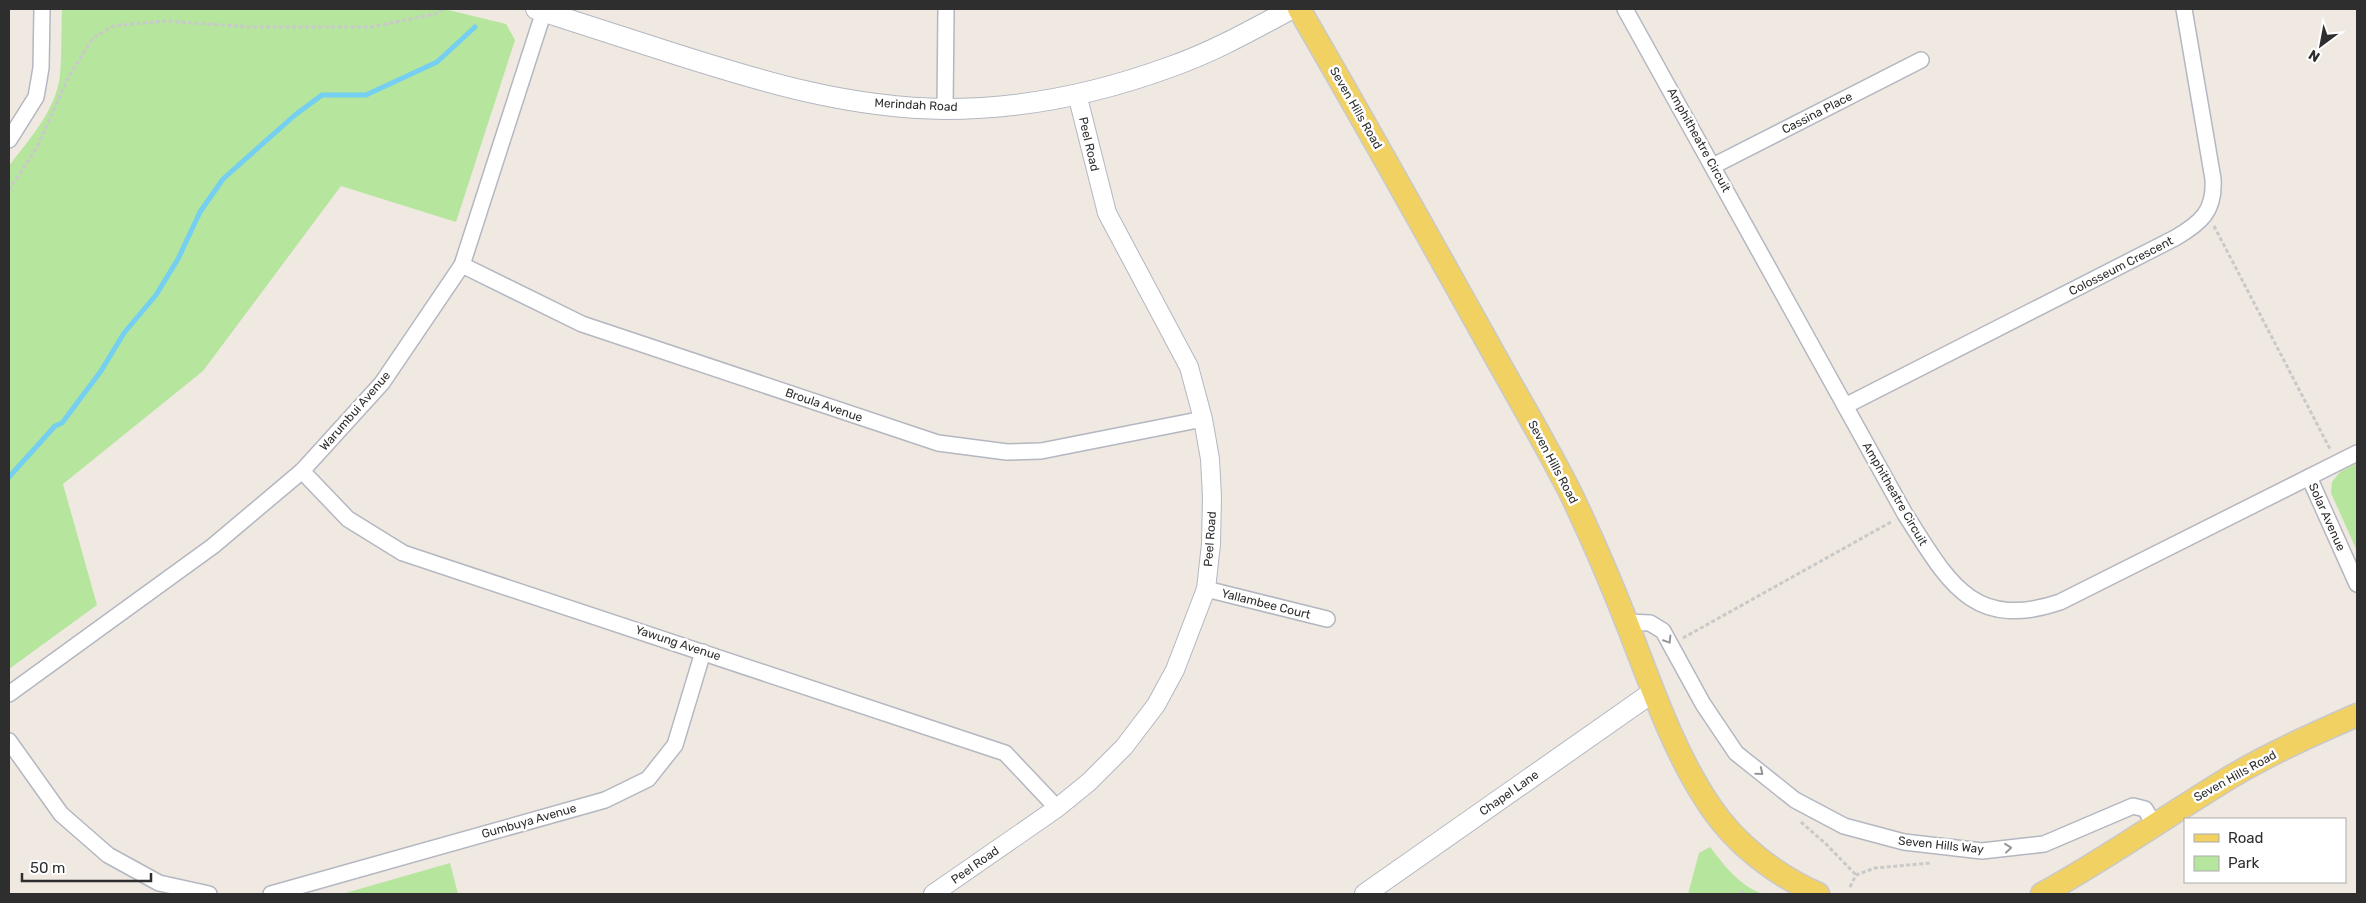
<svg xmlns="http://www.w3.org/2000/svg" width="2366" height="903" font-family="Rubik,sans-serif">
	<rect width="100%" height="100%" fill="#efe9e1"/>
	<g fill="#b6e59e">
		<path d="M62,9H444L506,24L515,40L456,222L341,186L203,371L63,484L97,605L9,669V166C29,139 56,111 60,75C62,54 61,31 62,9Z"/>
		<path d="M2357,463V551L2331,493L2332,482L2340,472Z"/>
		<path d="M1710,847C1725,866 1740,887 1764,894H1688L1699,853Z"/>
		<path d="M450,863L458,894H342Z"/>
	</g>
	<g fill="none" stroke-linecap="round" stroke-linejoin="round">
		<path stroke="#75cff0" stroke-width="5" d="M9,477L55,426L62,423L101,371L124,333L156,295L178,259L200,212L223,179L295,115L322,95H366L437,62L475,27"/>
		<defs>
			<g id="minor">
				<path d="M1625,9L1905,514C1947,579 1971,632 2060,602L2357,453"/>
				<path d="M945,109L946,9"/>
				<path d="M9,140L36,97L41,68L42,9"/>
				<path d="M1713,166L1921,60"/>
				<path d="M462,265L582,324L938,443L1007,452L1041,451L1203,419"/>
				<path d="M1845,406L2175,238C2201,223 2215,211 2213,179L2184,9"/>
				<path d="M302,471L348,519L403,553L1005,753L1057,808"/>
				<path d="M2309,477L2357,584"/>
				<path d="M1206,589L1327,619"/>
				<path d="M1626,622L1650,623L1663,631L1703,704L1736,753L1795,800L1844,826L1904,842L1982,851L2044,844L2133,806L2145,809L2154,824"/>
				<path d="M9,694L213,546L302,471L382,383L462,265L544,11"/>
				<path d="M9,741L61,814L108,855L159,883L209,894"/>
				<path d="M271,894L605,800L648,779L675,745L703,652"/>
			</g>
			<path id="tertiary" d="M933,894L1057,808L1089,782L1124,747L1156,705L1175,670L1206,589L1211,544L1212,497L1210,459L1203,419L1189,367L1107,213L1077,94"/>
			<g id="secondary">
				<path d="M536,9C581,24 626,38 672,53C763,82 849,108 946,109C1022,109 1099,93 1170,67C1213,52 1252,30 1291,9"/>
				<path d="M1365,894L1653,692"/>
			</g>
			<g id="primary">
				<path d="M1299,9C1362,117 1423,227 1484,336C1513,389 1545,442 1572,496C1592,538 1611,582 1628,626C1652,687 1673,751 1710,806C1736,845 1776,875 1818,894"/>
				<path d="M2042,894C2108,858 2169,814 2234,775C2273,752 2316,733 2357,715"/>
			</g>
		</defs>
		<use href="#minor" stroke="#b4b7c1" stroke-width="18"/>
		<use href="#tertiary" stroke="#b4b7c1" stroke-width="20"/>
		<use href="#secondary" stroke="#b4b7c1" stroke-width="22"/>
		<use href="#primary" stroke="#c9c9c9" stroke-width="25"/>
		<g stroke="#c9c9c9" stroke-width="3" stroke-dasharray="4 2.5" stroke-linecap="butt">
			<path d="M9,190L37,147L69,76L93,38L113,26L164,21L250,27H371L435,14L443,9"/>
			<path d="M2214,226L2330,449"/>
			<path d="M1683,638L1891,522"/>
			<path d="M1801,822L1826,844L1856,875"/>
			<path d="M1850,887L1856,875L1875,868L1931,863"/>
			<path d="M1742,894V890"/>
		</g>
		<use href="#minor" stroke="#fff" stroke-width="15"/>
		<use href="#tertiary" stroke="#fff" stroke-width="18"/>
		<use href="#secondary" stroke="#fff" stroke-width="20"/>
		<use href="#primary" stroke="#f2d163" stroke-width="22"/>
	</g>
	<defs><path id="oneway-chevron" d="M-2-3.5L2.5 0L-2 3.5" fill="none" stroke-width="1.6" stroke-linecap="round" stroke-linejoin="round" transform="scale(1.25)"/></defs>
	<g stroke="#969696">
		<use href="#oneway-chevron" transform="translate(1668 640) rotate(58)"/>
		<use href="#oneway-chevron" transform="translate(1760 772) rotate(39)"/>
		<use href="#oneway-chevron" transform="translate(2008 848) rotate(-6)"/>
	</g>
	<g text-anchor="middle" stroke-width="5" stroke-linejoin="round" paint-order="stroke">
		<g font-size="12" fill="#2e2e2e" stroke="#fff">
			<text transform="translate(916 105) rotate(3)" y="4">Merindah Road</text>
			<text transform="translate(1356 108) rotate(60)" y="4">Seven Hills Road</text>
			<text transform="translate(1817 113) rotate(-27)" y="4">Cassina Place</text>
			<text transform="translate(1699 140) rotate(61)" y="4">Amphitheatre Circuit</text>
			<text transform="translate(1089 144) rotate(77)" y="4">Peel Road</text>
			<text transform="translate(2121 266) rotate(-27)" y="4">Colosseum Crescent</text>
			<text transform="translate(824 405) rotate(19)" y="4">Broula Avenue</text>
			<text transform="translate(355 411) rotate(-49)" y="4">Warumbui Avenue</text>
			<text transform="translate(1553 462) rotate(62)" y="4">Seven Hills Road</text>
			<text transform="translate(1895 494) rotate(60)" y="4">Amphitheatre Circuit</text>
			<text transform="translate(2327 517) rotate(66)" y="4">Solar Avenue</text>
			<text transform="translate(1210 539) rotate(-86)" y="4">Peel Road</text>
			<text transform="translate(1266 604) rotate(14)" y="4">Yallambee Court</text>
			<text transform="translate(678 643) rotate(18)" y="4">Yawung Avenue</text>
			<text transform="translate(2235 776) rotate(-29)" y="4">Seven Hills Road</text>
			<text transform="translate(1509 793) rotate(-35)" y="4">Chapel Lane</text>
			<text transform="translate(529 821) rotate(-16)" y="4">Gumbuya Avenue</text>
			<text transform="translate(1941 845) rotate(6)" y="4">Seven Hills Way</text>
			<text transform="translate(975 865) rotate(-35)" y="4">Peel Road</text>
		</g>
	</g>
	<rect width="2366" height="903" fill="none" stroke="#2e2e2e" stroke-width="20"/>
	<rect x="2184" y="818" width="162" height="65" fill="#ffffff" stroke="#ababab"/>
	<rect x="2194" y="834" width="25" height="8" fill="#f2d163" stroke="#ababab"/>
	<text x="2228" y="843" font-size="15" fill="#2e2e2e">Road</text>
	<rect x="2194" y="856" width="25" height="15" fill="#b6e59e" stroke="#ababab"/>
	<text x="2228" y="868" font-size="15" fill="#2e2e2e">Park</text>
	<g transform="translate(2321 45) rotate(212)" stroke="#ffffff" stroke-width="4" paint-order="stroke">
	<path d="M0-4L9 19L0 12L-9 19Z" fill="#2e2e2e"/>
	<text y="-8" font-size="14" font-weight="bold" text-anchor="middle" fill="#2e2e2e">N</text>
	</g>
	<path d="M22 873v8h129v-8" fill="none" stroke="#2e2e2e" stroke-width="2.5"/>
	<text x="30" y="873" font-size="15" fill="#2e2e2e" stroke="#ffffff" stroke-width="4" paint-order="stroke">50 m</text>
</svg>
